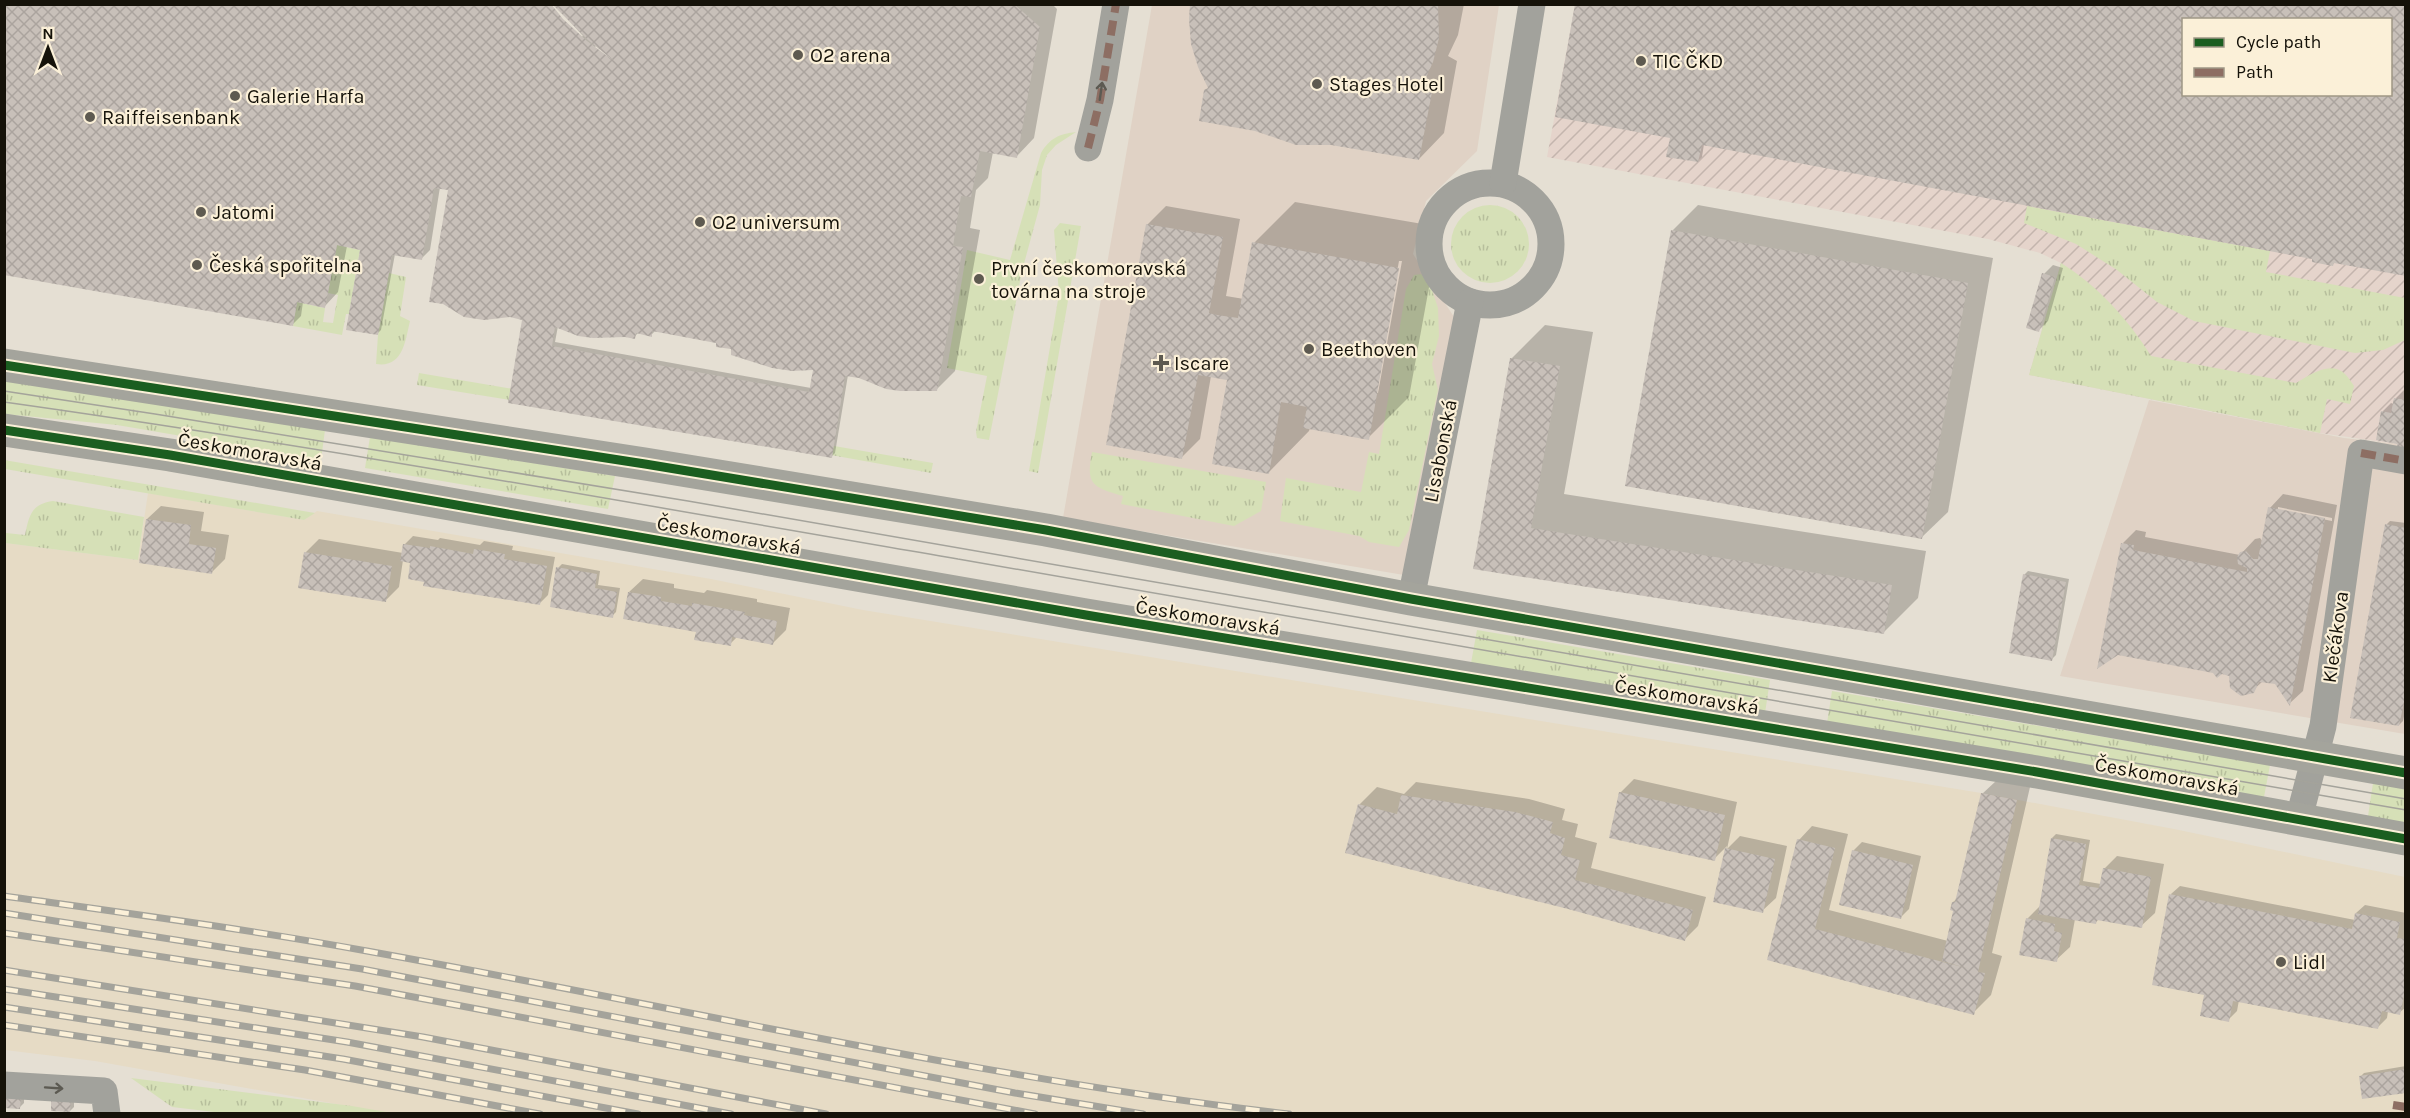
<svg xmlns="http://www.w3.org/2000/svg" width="2410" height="1118" font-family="Karla,sans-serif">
	<defs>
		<pattern id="industrial-furrows" width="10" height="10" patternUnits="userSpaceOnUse" patternTransform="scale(1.5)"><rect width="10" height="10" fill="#e5d4cb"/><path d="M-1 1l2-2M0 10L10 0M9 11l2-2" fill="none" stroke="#c4b5ad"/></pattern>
		<pattern id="grass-tufts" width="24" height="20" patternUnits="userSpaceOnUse" patternTransform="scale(1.5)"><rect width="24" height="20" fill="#d6e0b7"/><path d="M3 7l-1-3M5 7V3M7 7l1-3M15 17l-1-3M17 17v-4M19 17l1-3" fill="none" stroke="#b7bf9c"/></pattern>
		<pattern id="building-cross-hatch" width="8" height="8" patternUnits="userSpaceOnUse" patternTransform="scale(1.5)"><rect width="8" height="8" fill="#c8c0b9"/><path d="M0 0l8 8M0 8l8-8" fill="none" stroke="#aba49e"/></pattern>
	</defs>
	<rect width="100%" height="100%" fill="#e5dfd3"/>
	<g fill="#e0d2c5">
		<path d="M1152,5H1499L1477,151L1426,201L1413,254L1454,317L1404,575L1063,518Z"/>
		<path d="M2149,400L2344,438L2397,444L2405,450V734L2060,676Z"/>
	</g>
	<path fill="url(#industrial-furrows)" fill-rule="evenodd" d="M1575,5H2405V450L2397,444L2320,433L2029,375L2061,263L2040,253L1988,239L1547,157ZM2184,20H2390V94H2184Z"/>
	<path fill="#e6dbc5" d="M148,493L304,520L317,511L711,579L863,610L1981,793L2174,829L2405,877V1113L392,1114L95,1061L5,1050V543L138,560Z"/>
	<g fill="url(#grass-tufts)">
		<path d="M1076,132L1056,145L1047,155L1042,170L1040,205L1022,271L989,440L977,438L976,432L987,376L947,368L967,250L1010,260L1041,153C1050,138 1059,134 1076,132Z"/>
		<circle cx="1490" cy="244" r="39"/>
		<path d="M2027,206L2270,251L2266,272L2405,298V340L2383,350L2355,353L2194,321L2157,302L2117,270L2076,244L2024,223Z"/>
		<path d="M1060,223L1081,226L1038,473L1029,471L1059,294L1054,230Z"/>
		<path d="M337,245L360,250L349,314H346L342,335L293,326L297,302L325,308L323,322L333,323L338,295L328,293Z"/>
		<path d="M2061,263C2098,286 2128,319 2151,356L2296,383C2310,375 2330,360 2345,374C2349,378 2351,382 2354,386L2350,404L2327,399L2320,433L2029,375Z"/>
		<path d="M389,273L406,277L400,316L410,321C405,342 403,368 376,364L378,335Z"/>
		<path d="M1421,274L1430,284L1438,308L1439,336L1432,364L1438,390L1409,530L1399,547L1369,542L1359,536L1280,521L1286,478L1361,492L1369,452L1379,454L1406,289L1414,275Z"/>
		<path d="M419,373L549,395L547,406L417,385Z"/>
		<path d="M4,381L325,430L321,460L117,425L5,414Z"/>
		<path d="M370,437L615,476L608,509L365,468Z"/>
		<path d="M805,441L933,463L931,473L803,450Z"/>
		<path d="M1092,452L1266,482L1261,511L1234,526L1121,504L1123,496C1091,487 1086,484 1092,452Z"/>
		<path d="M4,460L315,513L304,520L5,469Z"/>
		<path d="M53,501L144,517L138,560L5,543V530L6,533L25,535C29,516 31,504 53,501Z"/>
		<path d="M1477,630L1770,680L1765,713L1471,663Z"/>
		<path d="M1832,691L2270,765L2264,797L1827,723Z"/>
		<path d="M2373,783L2405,789V823L2368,816Z"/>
		<path d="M131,1078L352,1106L392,1113L231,1114L172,1107Z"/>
	</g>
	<g fill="#0003" fill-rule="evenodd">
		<path d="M554,4H1052L1057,9L1034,138L1017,156L993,152L988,178L976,190L970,228L980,230L955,371L937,389L848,375L835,453L831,457L510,402L525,315L452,184L440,187L430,250L421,259L395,254L381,330L377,334L362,250L347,246L338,292L325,306L303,302L301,316L292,325L4,273L581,37L583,36ZM596,46L616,59L614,63L594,48ZM558,326L634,337L639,332L651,335L656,330L718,342L732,348L815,368L811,388L555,342Z"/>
		<path d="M1192,4H1464L1458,35L1448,56L1457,61L1444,133L1419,159L1210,87Z"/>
		<path d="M1577,4H2406V275L2336,262L2333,264L2314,258L1704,144L1702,157L1698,161L1671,137ZM2184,20H2390V94H2184Z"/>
		<path d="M1295,202L1440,227L1409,397L1368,438L1310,428L1309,431L1268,473L1229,379L1211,376L1200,439L1182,457L1108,444L1148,224L1166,206L1240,219L1226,296L1244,299L1254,243ZM1399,261H1402L1378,393H1375Z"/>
		<path d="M1698,205L1993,258L1948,512L1922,537L1672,231Z"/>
		<path d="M2053,265L2063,268L2048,321L2039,330L2044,274Z"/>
		<path d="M1545,325L1593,332L1564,494L1926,551L1918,598L1884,632L1475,568L1511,359Z"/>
		<path d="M2404,390H2406V448L2382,412L2391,403L2394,404L2395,399Z"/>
		<path d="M2283,494L2337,505L2303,691L2290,703L2276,683L2263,681L2250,693H2238L2231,687L2230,674L2123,543L2136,530L2146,532L2145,537L2240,555L2255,539L2260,538L2263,542L2270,508ZM2278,507L2332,518V521L2278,510Z"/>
		<path d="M161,506L204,512L201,531L229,535L225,559L212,572L147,519Z"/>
		<path d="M2390,521L2406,523V707L2403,721L2399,725L2386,525Z"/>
		<path d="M413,536L438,540L440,538L480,545L484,541L513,546L512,550L555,557L548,595L539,604L426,581L412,562L403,560L399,587L385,601L305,553L319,539L403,553L404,545Z"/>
		<path d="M562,564L600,571L598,585L620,588L616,612L612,616L558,568Z"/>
		<path d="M2028,571L2069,579L2056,655L2052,659L2024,575Z"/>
		<path d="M643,579L674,584V588L704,593L707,590L757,599V602L790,608L786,630L773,643L737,637L730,644L697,630L629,592Z"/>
		<path d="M1634,779L1737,802L1727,849L1740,836L1787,846L1776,898L1762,911L1715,901L1727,846L1714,859L1620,793Z"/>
		<path d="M1996,781L2030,787L1992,953L2002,956L1991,995L1973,1013L1769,959L1799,840L1812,826L1848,834L1829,910L1948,941L1955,910L1953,902L1958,898L1982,794Z"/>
		<path d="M1416,782L1529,799L1565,809L1562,820L1578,824L1575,837L1597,843L1591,868L1706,897L1698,926L1684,940L1359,805L1377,787L1404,794Z"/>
		<path d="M2056,834L2090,840L2083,881L2101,884L2104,869L2117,856L2164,864L2155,913L2141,926L2099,919L2095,923L2075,919L2070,947L2056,960L2027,919L2040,906L2052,838Z"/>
		<path d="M1862,842L1921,856L1909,909L1900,918L1853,851Z"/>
		<path d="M2180,886L2355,920L2356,913L2365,905L2406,913V1007L2399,1013L2388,1011L2387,1018L2378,1027L2239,1000L2237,1011L2228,1020L2206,994L2171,894Z"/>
		<path d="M2406,1066V1091L2360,1077L2364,1073Z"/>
		<path d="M24,1092V1103L20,1107H4Z"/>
		<path d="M74,1096V1107L70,1111L52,1110Z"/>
	</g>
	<g fill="url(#building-cross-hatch)" fill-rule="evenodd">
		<path d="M4,4H551L563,19L587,41L614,61L588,40L552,4H1014L1040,27L1017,158L980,151L971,197L961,196L953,246L963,247L937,391H900L886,389L859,378L845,376L832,458L508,403L522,320L510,317L484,320L464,317L443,304L429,302L448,190L434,188L422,260L392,255L378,335L346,330L360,250L337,245L325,308L297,302L293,326L4,275ZM555,327L578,336L593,338L625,337L635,339L636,333L652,337V331L716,343V347L731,349V355L772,368L792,371L813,370L809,392L552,346Z"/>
		<path d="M1190,4H1438L1439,38L1433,62L1424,82L1433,87L1419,160L1331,145H1296L1255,131L1199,121L1204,90L1208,88L1198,67L1191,44L1189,19Z"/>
		<path d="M1575,4H2406V276L2334,263L2333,266L2312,262V259L1702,145L1698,162L1666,157L1670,138L1555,117ZM2184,20H2390V94H2184Z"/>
		<path d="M1146,224L1223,237L1209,313L1217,315L1238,318L1252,242L1399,268L1369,440L1303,428L1307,407L1281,402L1269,474L1212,464L1227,380L1198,375L1182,459L1106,445Z"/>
		<path d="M1671,230L1968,283L1922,539L1625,486Z"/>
		<path d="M2042,273L2055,277L2039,332L2026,328Z"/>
		<path d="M1510,358L1560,366L1531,528L1892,585L1884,634L1473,569Z"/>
		<path d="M2394,398L2406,400V450L2397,448V444L2376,440L2381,411L2391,413Z"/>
		<path d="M2268,507L2325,518L2290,706L2275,684L2259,682L2254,693L2241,696L2230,688L2229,676L2222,674L2217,678L2213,673L2118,655L2097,669L2121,543L2134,545L2133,550L2247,572V568L2238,564L2237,557L2240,552L2246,551L2253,559H2258Z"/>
		<path d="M146,519L191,525L189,544L216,548L212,574L139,563Z"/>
		<path d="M2385,524L2406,528V692L2399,726L2350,718Z"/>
		<path d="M403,544L430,548V546L473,554L474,549L505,554L504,559L547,566L540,605L423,586L424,582L408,579L410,563L400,561Z"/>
		<path d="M304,552L392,566L386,602L298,588Z"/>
		<path d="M556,567L597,574L595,588L617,592L613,618L550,607Z"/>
		<path d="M2023,574L2066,582L2052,661L2009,653Z"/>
		<path d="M628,592L661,597V601L692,606V603L745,612L744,615L777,621L773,645L732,637L731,646L694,640L696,632L623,619Z"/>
		<path d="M1619,792L1725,815L1715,861L1609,838Z"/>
		<path d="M1981,793L2017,800L1978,972L1985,973L1974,1015L1767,960L1797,839L1835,848L1815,929L1970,969L1942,961L1953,911L1950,910L1952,902H1955Z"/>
		<path d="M1401,795L1515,812L1553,822L1550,833L1565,838L1561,855L1580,860L1575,880L1693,910L1685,941L1568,909L1345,853L1358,804L1397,814Z"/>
		<path d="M2051,838L2086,844L2079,885L2099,888L2103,868L2151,877L2142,928L2097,920L2096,924L2038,914Z"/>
		<path d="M1725,848L1775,859L1763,913L1713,902Z"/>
		<path d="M1852,850L1913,865L1901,919L1839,905Z"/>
		<path d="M2169,894L2352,929L2355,913L2400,922L2397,938L2406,939V986L2400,1015L2382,1011L2378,1029L2233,1001L2229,1022L2200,1016L2204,995L2152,985Z"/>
		<path d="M2026,918L2055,924L2054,931L2062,933L2057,962L2019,955Z"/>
		<path d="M2406,1069V1093L2362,1099L2359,1076Z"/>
		<path d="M4,1095L21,1096L20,1109L4,1108Z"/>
		<path d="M51,1098L71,1099L70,1112L51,1111Z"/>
	</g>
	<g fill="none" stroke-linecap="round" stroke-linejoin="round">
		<g stroke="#a2a29c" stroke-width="27">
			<path d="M1088,148L1100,100L1116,4"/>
			<circle cx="1490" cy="244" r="61"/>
			<path d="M1503,183L1532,4"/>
			<path d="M1411,599L1470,302"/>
			<path d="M2299,818L2323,726L2361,453L2406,461"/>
			<path d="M4,1085L104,1091L107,1114"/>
		</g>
		<g stroke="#a4a49c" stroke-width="33">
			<path d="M4,365L645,464L1046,530L1411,599L2406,773"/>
			<path d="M4,430L170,455L1086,615L2037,772L2406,839"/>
		</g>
		<g stroke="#a4a39b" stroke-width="1.5">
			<path d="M4,391L155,414L688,501L2406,799"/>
			<path d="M4,402C324,447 641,505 958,559C1441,642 1924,725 2406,810"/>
		</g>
		<defs>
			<g id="rail">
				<path d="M4,896C125,913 247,929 367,951C674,1006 978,1078 1289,1114"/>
				<path d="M4,913L362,969L1015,1093L1143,1114"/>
				<path d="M4,933L355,986L1035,1114"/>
				<path d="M4,970L423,1037L826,1114"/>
				<path d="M4,989L347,1042L731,1114"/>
				<path d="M4,1007L343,1059L638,1114"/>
				<path d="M4,1025L305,1070L540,1114"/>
			</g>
		</defs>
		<use href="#rail" stroke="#a4a39b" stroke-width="7"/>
		<use href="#rail" stroke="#fbf0d8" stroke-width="4.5" stroke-dasharray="14" stroke-linecap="butt"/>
		<g stroke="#8d6e63" stroke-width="8" stroke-dasharray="15 8" stroke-linecap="butt">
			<path d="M1088,148L1100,100L1116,4"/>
			<path d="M2361,453L2406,461"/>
			<path d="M2393,1105L2406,1107"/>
		</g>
		<defs>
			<g id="cycleway">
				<path d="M4,365L645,464L1046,530L1411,599L2406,773"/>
				<path d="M4,430L170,455L1086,615L2037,772L2406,839"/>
			</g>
		</defs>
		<use href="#cycleway" stroke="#fbf0d8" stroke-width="13"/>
		<use href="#cycleway" stroke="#1b5e20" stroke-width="9"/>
	</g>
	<defs><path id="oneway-shaft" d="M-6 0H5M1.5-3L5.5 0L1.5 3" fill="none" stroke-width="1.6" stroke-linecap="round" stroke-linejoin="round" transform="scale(1.5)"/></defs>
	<g stroke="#5c5a52">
		<use href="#oneway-shaft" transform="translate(1101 91) rotate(-82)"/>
		<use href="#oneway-shaft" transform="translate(54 1088) rotate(4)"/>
	</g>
	<g fill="#5e5a50" stroke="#fbf0d8" stroke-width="2">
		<circle cx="798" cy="55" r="6"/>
		<circle cx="1641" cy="61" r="6"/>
		<circle cx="1317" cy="84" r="6"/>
		<circle cx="235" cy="96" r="6"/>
		<circle cx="90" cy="117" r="6"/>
		<circle cx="201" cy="212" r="6"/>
		<circle cx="700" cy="222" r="6"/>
		<circle cx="197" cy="265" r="6"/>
		<circle cx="979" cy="279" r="6"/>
		<circle cx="1309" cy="349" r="6"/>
		<path d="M1158 354h6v6h6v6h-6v6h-6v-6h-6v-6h6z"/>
		<circle cx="2281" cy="962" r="6"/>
	</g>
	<g text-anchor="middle" stroke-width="4.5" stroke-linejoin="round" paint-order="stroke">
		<g font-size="20" fill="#151209" stroke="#fbf0d8" text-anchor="start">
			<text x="810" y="62">O2 arena</text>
			<text x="1653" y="68">TIC ČKD</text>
			<text x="1329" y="91">Stages Hotel</text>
			<text x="247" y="103">Galerie Harfa</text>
			<text x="102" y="124">Raiffeisenbank</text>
			<text x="213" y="219">Jatomi</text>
			<text x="712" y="229">O2 universum</text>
			<text x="209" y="272">Česká spořitelna</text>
			<text x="991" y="275">První českomoravská<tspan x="991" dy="23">továrna na stroje</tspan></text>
			<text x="1321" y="356">Beethoven</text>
			<text x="1174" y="370">Iscare</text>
			<text x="2293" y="969">Lidl</text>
		</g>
		<g font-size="20" fill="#151209" stroke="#fbf0d8">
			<text transform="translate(250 451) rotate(10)" y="7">Českomoravská</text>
			<text transform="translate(1440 451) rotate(-79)" y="7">Lisabonská</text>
			<text transform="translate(729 535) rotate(10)" y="7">Českomoravská</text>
			<text transform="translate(1208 617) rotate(9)" y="7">Českomoravská</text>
			<text transform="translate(2335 637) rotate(-82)" y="7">Klečákova</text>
			<text transform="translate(1687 696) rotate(9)" y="7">Českomoravská</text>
			<text transform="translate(2167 776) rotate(10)" y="7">Českomoravská</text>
		</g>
	</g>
	<rect width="2410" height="1118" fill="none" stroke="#151209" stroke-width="12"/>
	<rect x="2182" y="18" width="210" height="78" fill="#fbf0d8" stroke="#9f9785" stroke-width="1.5"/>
	<rect x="2194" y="38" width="30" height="9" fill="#1b5e20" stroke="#9f9785" stroke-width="1.5"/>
	<text x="2236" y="48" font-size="18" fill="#151209">Cycle path</text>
	<rect x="2194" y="68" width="30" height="9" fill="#8d6e63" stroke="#9f9785" stroke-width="1.5"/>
	<text x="2236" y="78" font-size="18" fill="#151209">Path</text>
	<g transform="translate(48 48)" stroke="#fbf0d8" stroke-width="4.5" paint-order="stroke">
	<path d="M0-4.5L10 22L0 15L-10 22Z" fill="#151209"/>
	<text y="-9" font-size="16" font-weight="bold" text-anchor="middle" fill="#151209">N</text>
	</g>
</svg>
